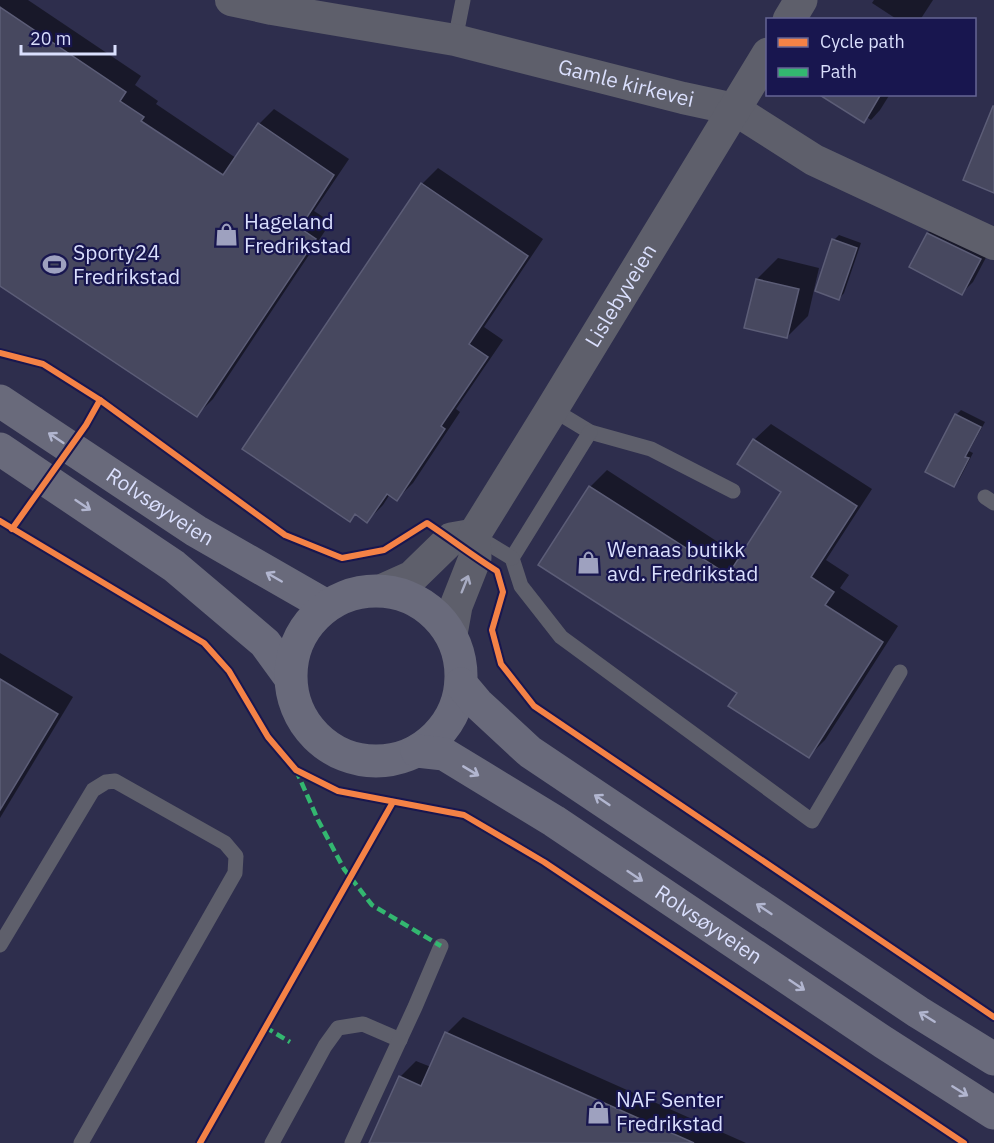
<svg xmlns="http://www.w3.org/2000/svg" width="994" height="1143" font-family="'IBM Plex Sans',sans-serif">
	<rect width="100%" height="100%" fill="#2e2e4d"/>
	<g fill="#0007">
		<path d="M0,0H28L141,76L135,85L158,101L156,104L236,158L259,124L274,109L349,159L314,211L331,222L213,399L197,415L0,283Z"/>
		<path d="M874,0H933L920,20H898L872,3Z"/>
		<path d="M831,94H890L880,110L871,120Z"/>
		<path d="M438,168L543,239L484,327L503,340L456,409L460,412L413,483L397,499L390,494L383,505L367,521L356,514L350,520L422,184Z"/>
		<path d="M939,222L991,248L973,282L962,293L911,266L928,233Z"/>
		<path d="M839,235L861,243L844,293L839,299L834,240Z"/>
		<path d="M778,258L819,268L808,316L787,337L757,279Z"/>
		<path d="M961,410L985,422L969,451L973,453L959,480L954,485L956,415Z"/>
		<path d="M771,424L872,489L826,560L849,575L840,588L898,626L825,740L808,757L739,693L540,565L590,487L607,470L741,557L783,492L754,440Z"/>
		<path d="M0,653L73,697L0,818Z"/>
		<path d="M463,1017L746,1143H371L400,1077L416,1061L431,1067L447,1033Z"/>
	</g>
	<g fill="#47485f" stroke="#5c5d77" stroke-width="1.5">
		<path d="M0,7L126,92L120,101L144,117L141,121L223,175L258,123L334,175L300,228L316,239L197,417L0,286Z"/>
		<path d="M818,94H881L864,123Z"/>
		<path d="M993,106H994V193L963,180Z"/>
		<path d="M421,183L528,256L469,344L488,357L441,426L445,429L397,501L387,494L367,523L355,514L350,522L242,449Z"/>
		<path d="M927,233L981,259L962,295L909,267Z"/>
		<path d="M832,239L857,248L839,300L815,291Z"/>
		<path d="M756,279L799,289L787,338L744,328Z"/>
		<path d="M955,414L981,427L965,457L969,458L954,487L925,472Z"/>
		<path d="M753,439L857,506L811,577L834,592L825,605L883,642L809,758L728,706L737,693L538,565L589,486L728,575L781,492L737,464Z"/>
		<path d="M0,679L58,714L0,810Z"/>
		<path d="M445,1032L694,1143H369L399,1076L421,1086Z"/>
	</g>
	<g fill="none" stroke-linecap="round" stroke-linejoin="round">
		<g stroke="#5e5f6b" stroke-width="15">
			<path d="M455,40L463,0"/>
			<path d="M552,409L590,432L651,449L733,491"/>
			<path d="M590,432L512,558L521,586L561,637L812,821L900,672"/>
			<path d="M985,497L994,503"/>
			<path d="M474,535L512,558"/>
			<path d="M0,945L93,790L106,782L115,781L225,843L236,856L235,873L81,1143"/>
			<path d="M272,1143L325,1046L338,1028L363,1024L400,1040"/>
			<path d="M352,1143L415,1007L441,946"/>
		</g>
		<path stroke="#5e5f6b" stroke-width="32" id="s1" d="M231,0L272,9L455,40L683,98L734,109L814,160L994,244"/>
		<g stroke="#5e5f6b" stroke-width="33">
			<path d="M789,20L801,0"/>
			<path d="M383,590L412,577L451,539L474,535"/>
			<path id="s2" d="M451,634L456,606L475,558L474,535L552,409L768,54"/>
		</g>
		<g stroke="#696a7b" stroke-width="33">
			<path id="s3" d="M0,401L196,531L325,605"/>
			<path d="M0,449L174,566L265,643L289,676"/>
			<circle cx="376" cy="676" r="85"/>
			<path d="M461,684L477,703L530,752L918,1012L994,1059"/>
			<path id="s4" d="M417,751L444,754L554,821L883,1042L994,1113"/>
		</g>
		<g stroke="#33b770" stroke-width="4.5" stroke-dasharray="9 4.5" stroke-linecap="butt">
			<path d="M296,770L318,820L344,869L372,905L441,946"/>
			<path d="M265,1027L290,1042"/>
		</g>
		<defs>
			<g id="cycleway">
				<path d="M0,353L43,364L100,400L285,535L342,558L384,550L427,523C451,539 473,556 497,571L503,592L492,630L501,664L534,706L994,1017"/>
				<path d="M0,521L204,643L229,671L268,737L296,770L338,791L464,815L544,862L964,1143"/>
				<path d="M12,529L86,425L100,400"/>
				<path d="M200,1143L393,802"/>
			</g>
		</defs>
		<use href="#cycleway" stroke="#18164f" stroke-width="10"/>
		<use href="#cycleway" stroke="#f48246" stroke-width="6"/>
	</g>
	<defs><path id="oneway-shaft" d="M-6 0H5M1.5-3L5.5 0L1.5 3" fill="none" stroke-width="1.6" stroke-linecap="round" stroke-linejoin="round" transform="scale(1.5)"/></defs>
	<g stroke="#b2b6d0">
		<use href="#oneway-shaft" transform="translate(56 438) rotate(-146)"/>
		<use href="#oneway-shaft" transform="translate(83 505) rotate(34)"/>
		<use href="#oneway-shaft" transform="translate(274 577) rotate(-150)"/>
		<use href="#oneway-shaft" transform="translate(471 771) rotate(31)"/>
		<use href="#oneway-shaft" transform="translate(602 800) rotate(-146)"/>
		<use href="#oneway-shaft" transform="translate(635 876) rotate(34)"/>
		<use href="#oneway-shaft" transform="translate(764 909) rotate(-146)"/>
		<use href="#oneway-shaft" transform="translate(797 985) rotate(34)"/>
		<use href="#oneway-shaft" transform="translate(927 1017) rotate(-148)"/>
		<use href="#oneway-shaft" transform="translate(960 1091) rotate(32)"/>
	</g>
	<use stroke="#a8acc3" href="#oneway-shaft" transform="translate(465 584) rotate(-68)"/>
	<defs>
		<symbol id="shop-bare" viewBox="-9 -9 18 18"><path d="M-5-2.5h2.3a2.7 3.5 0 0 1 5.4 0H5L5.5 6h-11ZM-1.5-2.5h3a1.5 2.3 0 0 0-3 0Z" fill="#9ea1bf" stroke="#18164f" stroke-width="2.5" paint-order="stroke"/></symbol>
		<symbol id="stadium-bare" viewBox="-9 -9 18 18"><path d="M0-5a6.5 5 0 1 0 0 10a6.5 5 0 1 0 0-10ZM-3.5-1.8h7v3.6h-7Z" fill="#9ea1bf" stroke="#18164f" stroke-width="2.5" paint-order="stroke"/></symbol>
	</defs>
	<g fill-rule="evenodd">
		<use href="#shop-bare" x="210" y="218" width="33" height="33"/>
		<use href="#stadium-bare" x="38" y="248" width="33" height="33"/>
		<use href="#shop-bare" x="572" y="546" width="33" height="33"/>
		<use href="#shop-bare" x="582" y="1096" width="33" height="33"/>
	</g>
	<g text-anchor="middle" stroke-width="4.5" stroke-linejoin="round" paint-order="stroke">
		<g font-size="21" fill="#dadffd" stroke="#18164f">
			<text dy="7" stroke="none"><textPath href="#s1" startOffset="404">Gamle kirkevei</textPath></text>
			<text dy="7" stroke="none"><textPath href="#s2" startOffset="384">Lislebyveien</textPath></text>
			<text dy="7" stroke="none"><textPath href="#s3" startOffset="192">Rolvsøyveien</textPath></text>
			<text dy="7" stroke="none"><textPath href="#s4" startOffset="342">Rolvsøyveien</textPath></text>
		</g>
		<g font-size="21" fill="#dadffd" stroke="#18164f" text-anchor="start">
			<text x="244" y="229">Hageland<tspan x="244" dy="24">Fredrikstad</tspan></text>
			<text x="73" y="260">Sporty24<tspan x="73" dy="24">Fredrikstad</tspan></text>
			<text x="607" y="557">Wenaas butikk<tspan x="607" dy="24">avd. Fredrikstad</tspan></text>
			<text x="616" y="1107">NAF Senter<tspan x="616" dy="24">Fredrikstad</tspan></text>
		</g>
	</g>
	<rect x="766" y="18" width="210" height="78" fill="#18164f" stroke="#666695" stroke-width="1.5"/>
	<rect x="778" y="38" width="30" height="9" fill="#f48246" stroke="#666695" stroke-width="1.5"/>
	<text x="820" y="48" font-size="18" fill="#dadffd">Cycle path</text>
	<rect x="778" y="68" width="30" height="9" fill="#33b770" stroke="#666695" stroke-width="1.5"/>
	<text x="820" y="78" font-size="18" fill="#dadffd">Path</text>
	<path d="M21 45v9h94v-9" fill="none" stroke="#dadffd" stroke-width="3"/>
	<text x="30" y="45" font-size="18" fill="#dadffd" stroke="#18164f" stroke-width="4.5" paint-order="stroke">20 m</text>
</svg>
